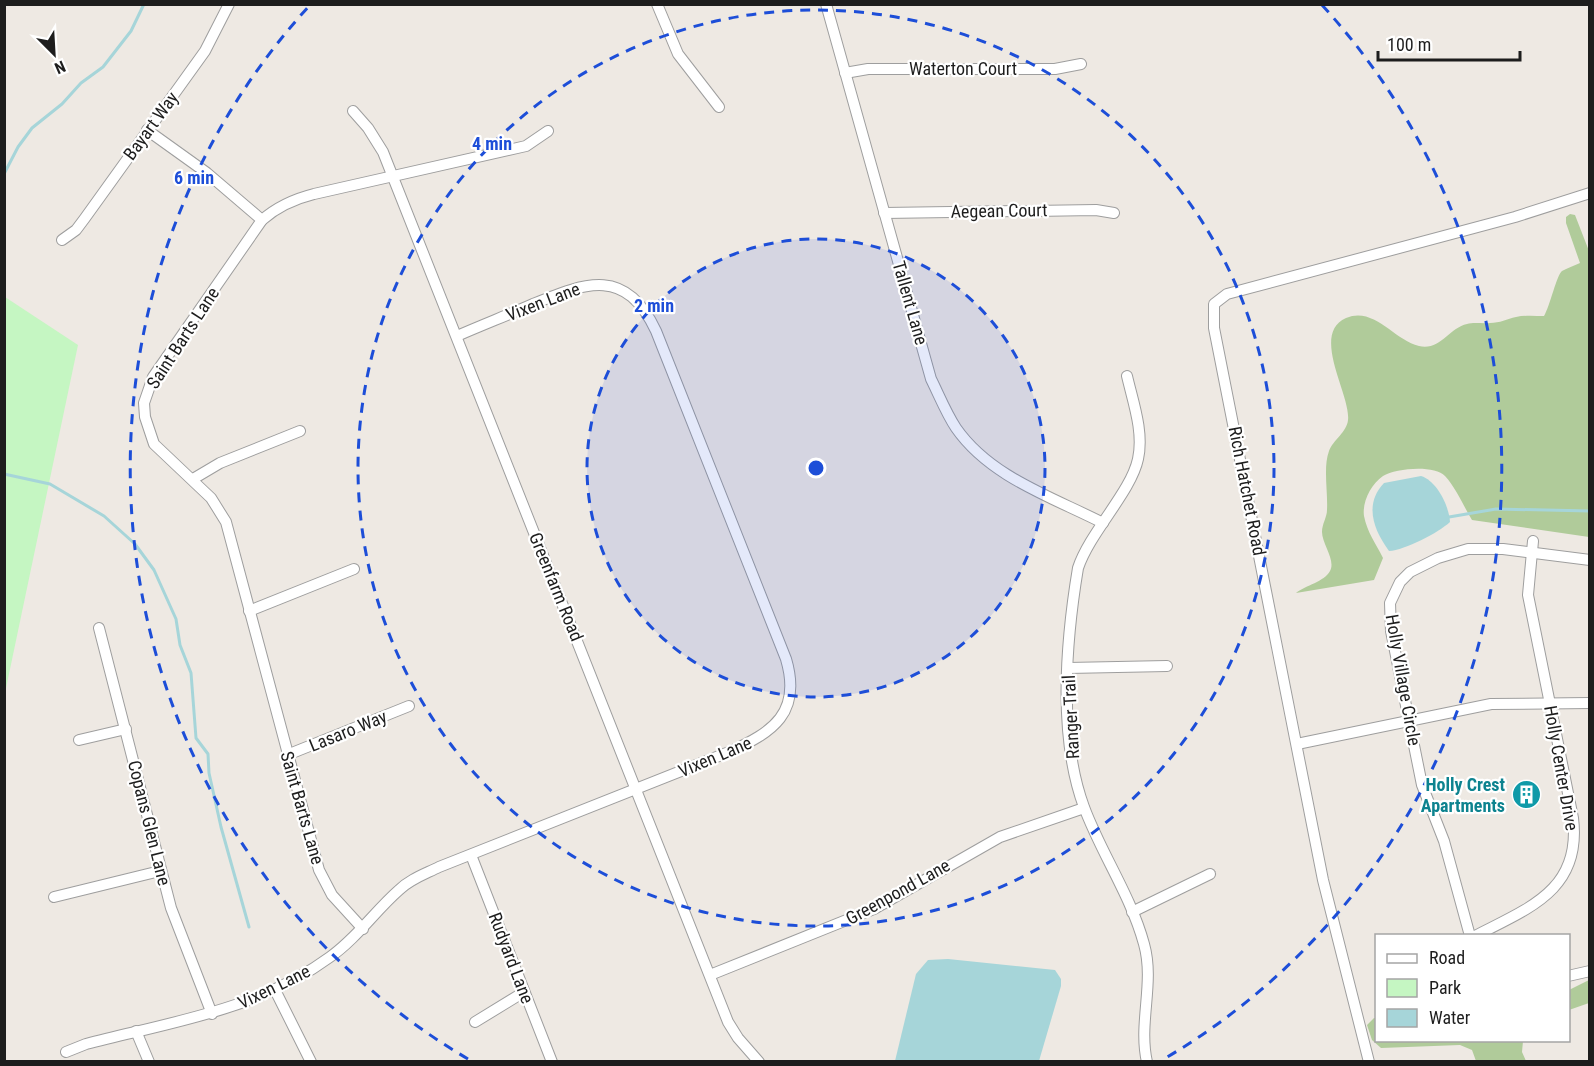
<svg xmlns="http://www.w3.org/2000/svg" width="1594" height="1066" font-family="'Roboto Condensed',sans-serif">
	<rect width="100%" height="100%" fill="#eee9e3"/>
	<g fill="#b0cb9a">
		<path d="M1570,214L1575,215L1589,251V537L1472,520C1464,507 1456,488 1445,476C1435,465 1396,468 1383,476C1371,484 1362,502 1364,516C1367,532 1376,544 1383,558L1374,580L1296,593C1306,585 1324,582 1330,571C1336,560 1322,544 1322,532C1322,524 1327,517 1327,510C1328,492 1323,467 1329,451C1333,440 1347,432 1348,420C1351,395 1310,334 1346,318C1374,306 1394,340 1419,346C1440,351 1449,328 1467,324C1474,322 1483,324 1490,323C1500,323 1507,319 1516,317C1525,315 1535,316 1544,316C1550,306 1557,274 1562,271C1567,268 1574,266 1580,263L1566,223V217Z"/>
		<path d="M1589,980V1003L1569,1010V990Z"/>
		<path d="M1374,1018H1376V1040L1523,1041L1522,1052L1526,1061H1476L1472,1050L1460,1045L1381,1048L1372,1040L1367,1025Z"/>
	</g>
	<path fill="#c5f6c2" d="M5,297L78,345L5,693Z"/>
	<g fill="#a6d5d9">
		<path d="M1421,476C1437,481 1449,506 1450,522C1438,533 1405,550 1389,551C1373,529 1364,504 1384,483Z"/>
		<path d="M948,959L1055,970L1061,979V986L1039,1061H895L916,974L928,960Z"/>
	</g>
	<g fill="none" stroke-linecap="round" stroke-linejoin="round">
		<g stroke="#a6d5d9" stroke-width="3">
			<path d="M4,174L18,147L32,128L62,104L81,83L103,67L131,31L144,4"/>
			<path d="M4,474L50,484L104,516L135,544L154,570L176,619L180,645L191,673L196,738L208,754L209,773L221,827L249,927"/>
			<path d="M1449,517L1496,509L1590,511"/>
		</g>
		<defs>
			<g id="minor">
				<path d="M657,4L678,54L719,107"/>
				<path d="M826,4L931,379C939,395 946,413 956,428C990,477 1052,497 1103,523"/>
				<path d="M845,73L868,69H1055L1081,64"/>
				<path d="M353,111L368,128L383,152L728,1022L738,1038L759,1062"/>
				<path d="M147,130L207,173L262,220"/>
				<path d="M884,213L1096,210L1114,213"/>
				<path d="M62,240L76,230L85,218L205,51L229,4"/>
				<path d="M1127,376C1133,402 1144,432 1138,459C1131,492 1090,532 1078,568C1066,640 1058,737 1084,807C1101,853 1131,896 1144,944C1155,983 1138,1023 1147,1062"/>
				<path d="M193,479L220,463L300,431"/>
				<path d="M249,611L354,569"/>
				<path d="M99,628L171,908L212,1014"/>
				<path d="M1068,668L1167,666"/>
				<path d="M79,740L126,729"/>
				<path d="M1297,744L1491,704L1590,703"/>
				<path d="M287,755L409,706"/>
				<path d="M471,855L552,1062"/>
				<path d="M54,897L160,871"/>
				<path d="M1132,912L1210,874"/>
				<path d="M363,929L332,895L319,870L226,522L211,498L154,444L145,417L144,403L153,377L262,220C278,206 294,199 314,194L526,146L548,131"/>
				<path d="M1470,936L1444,841L1422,785L1391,631L1390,603L1400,582L1410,572L1438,558L1468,549H1503L1590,560"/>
				<path d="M1475,936C1529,908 1582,890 1573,818L1528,595L1533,541"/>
				<path d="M710,975L874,909L1000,837L1084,808"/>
				<path d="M1568,976L1590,971"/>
				<path d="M275,990L311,1062"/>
				<path d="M475,1022L524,992"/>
				<path d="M136,1031L149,1062"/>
				<path d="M66,1052L86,1044C171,1022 258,1010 330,957C357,938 375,911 399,890C410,879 425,874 439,867L729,752C773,732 802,713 786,659L656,331C626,267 587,282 533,304C508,315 482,325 457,336"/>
				<path d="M1369,1062L1323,880L1214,328V304L1227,294L1515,217L1590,193"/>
			</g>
		</defs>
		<use href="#minor" stroke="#9e9e9e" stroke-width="12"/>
		<use href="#minor" stroke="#fff" stroke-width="10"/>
	</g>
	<circle cx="816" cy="468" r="229" fill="#1d4ed8" fill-opacity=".12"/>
	<g fill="none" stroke="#1d4ed8" stroke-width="3" stroke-dasharray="10 8">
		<circle cx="816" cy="468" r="229"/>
		<circle cx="816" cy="468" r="458"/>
		<path d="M468 1059A686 686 0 0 1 310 5M1322 5A686 686 0 0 1 1164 1059"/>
	</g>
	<defs>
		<symbol id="building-disc" viewBox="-11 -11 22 22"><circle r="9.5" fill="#0f9aa8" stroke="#fff"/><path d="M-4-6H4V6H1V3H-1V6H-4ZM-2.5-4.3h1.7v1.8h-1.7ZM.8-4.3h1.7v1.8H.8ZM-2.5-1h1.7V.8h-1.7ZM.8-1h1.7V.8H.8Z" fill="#fff"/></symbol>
	</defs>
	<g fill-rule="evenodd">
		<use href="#building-disc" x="1510" y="778" width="33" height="33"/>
	</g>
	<g text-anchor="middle" stroke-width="4.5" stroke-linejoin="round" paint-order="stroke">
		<g font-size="18" fill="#1d1d1d" stroke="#fff">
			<text x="963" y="75">Waterton Court</text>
			<text transform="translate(151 126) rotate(-54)" y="6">Bayart Way</text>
			<text transform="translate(999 211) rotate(-1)" y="6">Aegean Court</text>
			<text transform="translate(543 302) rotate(-21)" y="6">Vixen Lane</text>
			<text transform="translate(910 303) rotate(74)" y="6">Tallent Lane</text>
			<text transform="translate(183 338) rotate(-57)" y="6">Saint Barts Lane</text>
			<text transform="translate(1247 491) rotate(79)" y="6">Rich Hatchet Road</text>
			<text transform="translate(556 587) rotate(68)" y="6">Greenfarm Road</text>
			<text transform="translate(1403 680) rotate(80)" y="6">Holly Village Circle</text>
			<text transform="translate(1071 717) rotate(-93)" y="6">Ranger Trail</text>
			<text transform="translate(348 731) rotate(-22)" y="6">Lasaro Way</text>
			<text transform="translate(715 757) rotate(-23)" y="6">Vixen Lane</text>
			<text transform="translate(1561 768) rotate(80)" y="6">Holly Center Drive</text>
			<text transform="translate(302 808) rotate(74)" y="6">Saint Barts Lane</text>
			<text transform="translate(149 823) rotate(76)" y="6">Copans Glen Lane</text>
			<text transform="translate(898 892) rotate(-29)" y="6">Greenpond Lane</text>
			<text transform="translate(511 958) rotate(69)" y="6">Rudyard Lane</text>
			<text transform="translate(274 987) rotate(-26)" y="6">Vixen Lane</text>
		</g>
		<g font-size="18" font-weight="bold" fill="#0d838f" stroke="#fff" text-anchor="end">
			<text x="1505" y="791">Holly Crest<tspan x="1505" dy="21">Apartments</tspan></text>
		</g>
	</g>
	<circle cx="816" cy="468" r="9" fill="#1d4ed8" stroke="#fff" stroke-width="3"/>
	<g font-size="18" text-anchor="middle" font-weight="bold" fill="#1d4ed8" stroke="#fff" stroke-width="4.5" stroke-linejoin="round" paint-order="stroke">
		<text x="492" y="150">4 min</text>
		<text x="194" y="184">6 min</text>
		<text x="654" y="312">2 min</text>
	</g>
	<rect width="1594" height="1066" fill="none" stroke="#1d1d1d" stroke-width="12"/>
	<rect x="1375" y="934" width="195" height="108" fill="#ffffff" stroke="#a5a5a5" stroke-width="1.5"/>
	<rect x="1387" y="954" width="30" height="9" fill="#ffffff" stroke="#a5a5a5" stroke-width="1.5"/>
	<text x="1429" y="964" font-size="18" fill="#1d1d1d">Road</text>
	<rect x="1387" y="979" width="30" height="18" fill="#c5f6c2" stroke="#a5a5a5" stroke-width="1.5"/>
	<text x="1429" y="994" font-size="18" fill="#1d1d1d">Park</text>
	<rect x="1387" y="1009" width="30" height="18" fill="#a6d5d9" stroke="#a5a5a5" stroke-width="1.5"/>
	<text x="1429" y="1024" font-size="18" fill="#1d1d1d">Water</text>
	<g transform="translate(54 54) rotate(156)" stroke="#ffffff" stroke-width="4.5" paint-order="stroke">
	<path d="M0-4.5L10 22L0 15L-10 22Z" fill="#1d1d1d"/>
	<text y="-9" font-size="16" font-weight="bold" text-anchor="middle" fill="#1d1d1d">N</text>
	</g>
	<path d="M1378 51v9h142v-9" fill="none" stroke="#1d1d1d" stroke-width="3"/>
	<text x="1387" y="51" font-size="18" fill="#1d1d1d" stroke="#ffffff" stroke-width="4.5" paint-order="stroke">100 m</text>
</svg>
